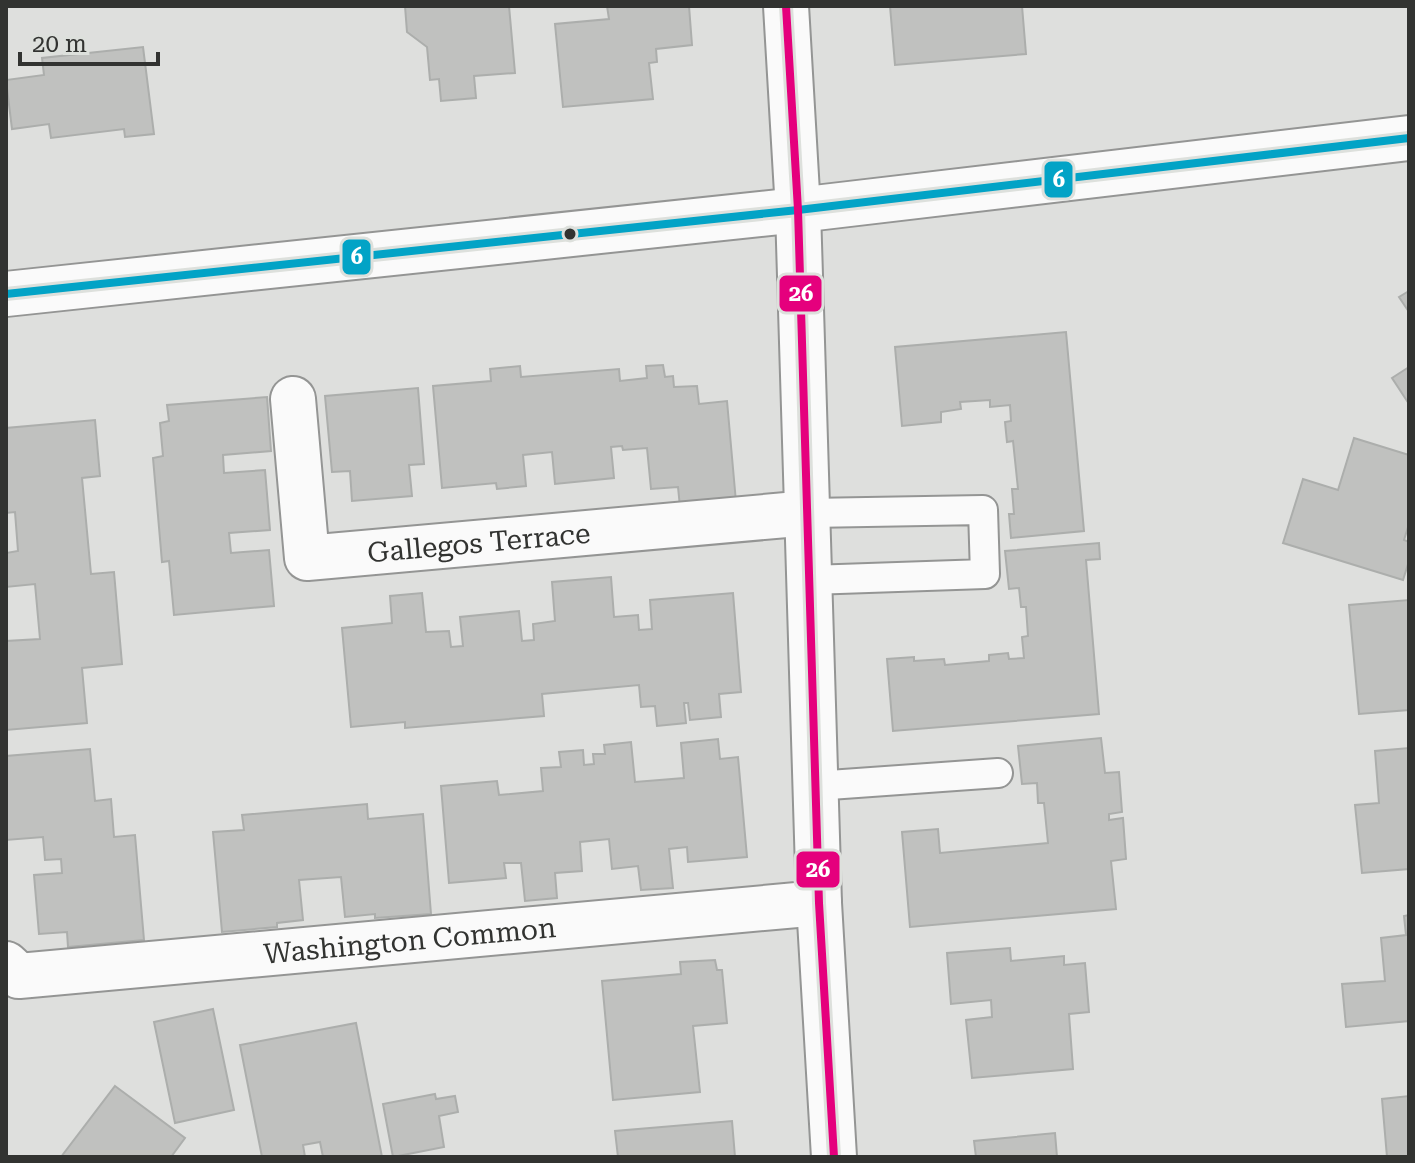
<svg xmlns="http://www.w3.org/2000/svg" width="1415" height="1163" font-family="'Roboto Serif',serif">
	<rect width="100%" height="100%" fill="#dedfdd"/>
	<g fill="#c0c1bf" stroke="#acaeac" stroke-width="2">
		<path d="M405,6H509L515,73L474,76L476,98L441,101L439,79L430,80L427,47L407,32Z"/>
		<path d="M607,6H689L692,45L656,49L657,62L649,63L653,99L563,107L555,24L609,19Z"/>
		<path d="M890,6H1022L1026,54L895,65Z"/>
		<path d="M143,47L154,134L125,137L124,129L51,138L49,124L12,129L6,80L44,75L42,58Z"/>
		<path d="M1409,291V312L1399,297Z"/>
		<path d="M1066,332L1084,531L1011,538L1009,514H1014L1012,489H1018L1013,441L1007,442L1005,422L1011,421L1010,405L990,407V400L960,402L961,409L941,412V422L902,426L895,347Z"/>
		<path d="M663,365L665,377L673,376L674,387L697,386L699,404L727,401L736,502L680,507L678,487L651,489L647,448L623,450L622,446L611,447L614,478L555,484L552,452L523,455L526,486L497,489L496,483L442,488L433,386L491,381L490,369L520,366L521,377L619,369L620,381L647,378L646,366Z"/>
		<path d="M1409,367V404L1392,378Z"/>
		<path d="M418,388L424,464L409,465L412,496L352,501L350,471L332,472L325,396Z"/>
		<path d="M267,397L271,451L223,455L224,473L265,470L270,530L229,533L231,553L269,550L274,606L174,615L169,561L162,562L153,458L163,456L160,423L169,421L167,405Z"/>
		<path d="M95,420L100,476L82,478L91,574L114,572L122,664L82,668L87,723L6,730V641L40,639L35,584L6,587V553L18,551L15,512L6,513V428Z"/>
		<path d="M1354,438L1409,455V524L1404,540L1409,542V561L1403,580L1283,543L1303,479L1338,490Z"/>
		<path d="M1099,543L1100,559L1086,560L1099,714L893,731L887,659L914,657V661L944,659L945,665L989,661V655L1008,653L1009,659L1024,658L1022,637L1028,636L1026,607H1021L1019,588L1009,589L1005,551Z"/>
		<path d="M611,577L614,617L638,615L639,630L652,629L650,600L733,593L741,692L719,694L721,717L690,720L688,703H684L686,723L657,726L655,706L641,707L639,685L542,694L544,716L405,728V722L351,727L342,628L392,623L390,596L422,593L426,632L449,631L451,647L463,646L460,617L519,611L522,641L534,640L533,624L555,621L552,582Z"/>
		<path d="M1409,600V710L1359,714L1349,605Z"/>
		<path d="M1101,738L1105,773L1119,772L1122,812L1109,814V820L1123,818L1126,859L1111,861L1116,909L910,927L902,832L938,829L940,853L1048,843L1044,803H1038L1037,783L1022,784L1018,746Z"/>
		<path d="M718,739L720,759L738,757L747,857L688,862L687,847L669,849L673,888L641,890L638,866L612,869L609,839L580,842L582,871L555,873L557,898L525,901L521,863H504L506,878L449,883L441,786L497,781L499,795L543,791L541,768L561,767L559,752L583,750L584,765L594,764L593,754H605L604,745L631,742L635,782L684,778L681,743Z"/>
		<path d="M1409,748V869L1362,873L1355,805L1379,803L1375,751Z"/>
		<path d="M90,749L95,801L111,799L114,837L135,835L144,940L68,947L67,932L39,934L34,875L62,873L61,859L45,860L43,837L6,840V756Z"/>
		<path d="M367,804L368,819L423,814L431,914L375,918V914L345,917L341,877L299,880L303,920L277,923V927L222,932L213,832L244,830L242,815Z"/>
		<path d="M1409,915V1021L1346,1027L1342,984L1385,981L1381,938L1406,935L1404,916Z"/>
		<path d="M1010,948L1011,961L1064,956V965L1085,963L1089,1012L1069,1014L1073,1069L972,1078L966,1020L992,1017L991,1000L951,1004L947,953Z"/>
		<path d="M715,960L717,970H722L727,1023L693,1026L700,1092L613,1100L602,981L681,974L680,962Z"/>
		<path d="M213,1009L234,1110L175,1123L154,1022Z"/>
		<path d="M356,1023L382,1157H323L320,1142L303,1145L305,1157H262L240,1045Z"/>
		<path d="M115,1086L185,1138L171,1157H61Z"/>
		<path d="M435,1094L436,1099L455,1096L458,1112L439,1116L444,1147L393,1157L383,1104Z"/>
		<path d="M1409,1096V1157H1387L1382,1099Z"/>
		<path d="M732,1121L735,1157H618L615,1131Z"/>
		<path d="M1055,1133L1057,1157H976L974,1141Z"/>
	</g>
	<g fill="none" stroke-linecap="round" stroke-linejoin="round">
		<defs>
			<g id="lane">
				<path d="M809,513L983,510L985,574L810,580"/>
				<path d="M815,786L998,773"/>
			</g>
			<g id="street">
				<path d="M786,6L798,210L819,903L834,1157"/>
				<path id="s1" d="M293,399L307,558L809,513"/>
				<path id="s2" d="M6,964L19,976L819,903"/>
			</g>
			<path id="secondary" d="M6,294L798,210L1409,138"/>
		</defs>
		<use href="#lane" stroke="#949594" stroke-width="32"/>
		<use href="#street" stroke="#949594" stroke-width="48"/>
		<use href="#secondary" stroke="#949594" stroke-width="48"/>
		<use href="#lane" stroke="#fafafa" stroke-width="28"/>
		<use href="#street" stroke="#fafafa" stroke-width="44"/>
		<use href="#secondary" stroke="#fafafa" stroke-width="44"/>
		<defs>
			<path id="bus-1" d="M6,294L798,210L1409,138"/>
			<path id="bus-2" d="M786,6L798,210L819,903L834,1157"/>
		</defs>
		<use href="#bus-1" stroke="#dde0dc" stroke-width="14"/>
		<use href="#bus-2" stroke="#dde0dc" stroke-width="14"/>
		<use href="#bus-1" stroke="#02a3c6" stroke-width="8"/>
		<use href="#bus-2" stroke="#e5007d" stroke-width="8"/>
	</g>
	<circle fill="#323331" stroke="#dde0dc" stroke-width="3" cx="570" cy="234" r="7"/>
	<g text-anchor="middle" stroke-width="7" stroke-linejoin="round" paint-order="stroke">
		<g font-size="28" fill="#323331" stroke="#dde0dc">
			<text dy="10" stroke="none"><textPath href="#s1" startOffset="332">Gallegos Terrace</textPath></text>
			<text dy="10" stroke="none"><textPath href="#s2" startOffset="410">Washington Common</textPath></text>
		</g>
	</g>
	<g stroke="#dde0dc" stroke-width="3">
		<rect x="1043" y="160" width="31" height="39" rx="8" fill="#02a3c6"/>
		<rect x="341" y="238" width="31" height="38" rx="8" fill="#02a3c6"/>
		<rect x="778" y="274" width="45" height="39" rx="8" fill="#e5007d"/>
		<rect x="795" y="850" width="46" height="39" rx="8" fill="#e5007d"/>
	</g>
	<g font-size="22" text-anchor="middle" font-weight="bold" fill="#fff">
		<text x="1059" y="187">6</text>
		<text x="357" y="264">6</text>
		<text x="801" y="301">26</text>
		<text x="818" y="877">26</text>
	</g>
	<rect width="1415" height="1163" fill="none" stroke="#323331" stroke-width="16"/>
	<path d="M20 52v12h138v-12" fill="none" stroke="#323331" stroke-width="4"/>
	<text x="32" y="52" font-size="24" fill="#323331" stroke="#dde0dc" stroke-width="6" paint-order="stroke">20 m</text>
</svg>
